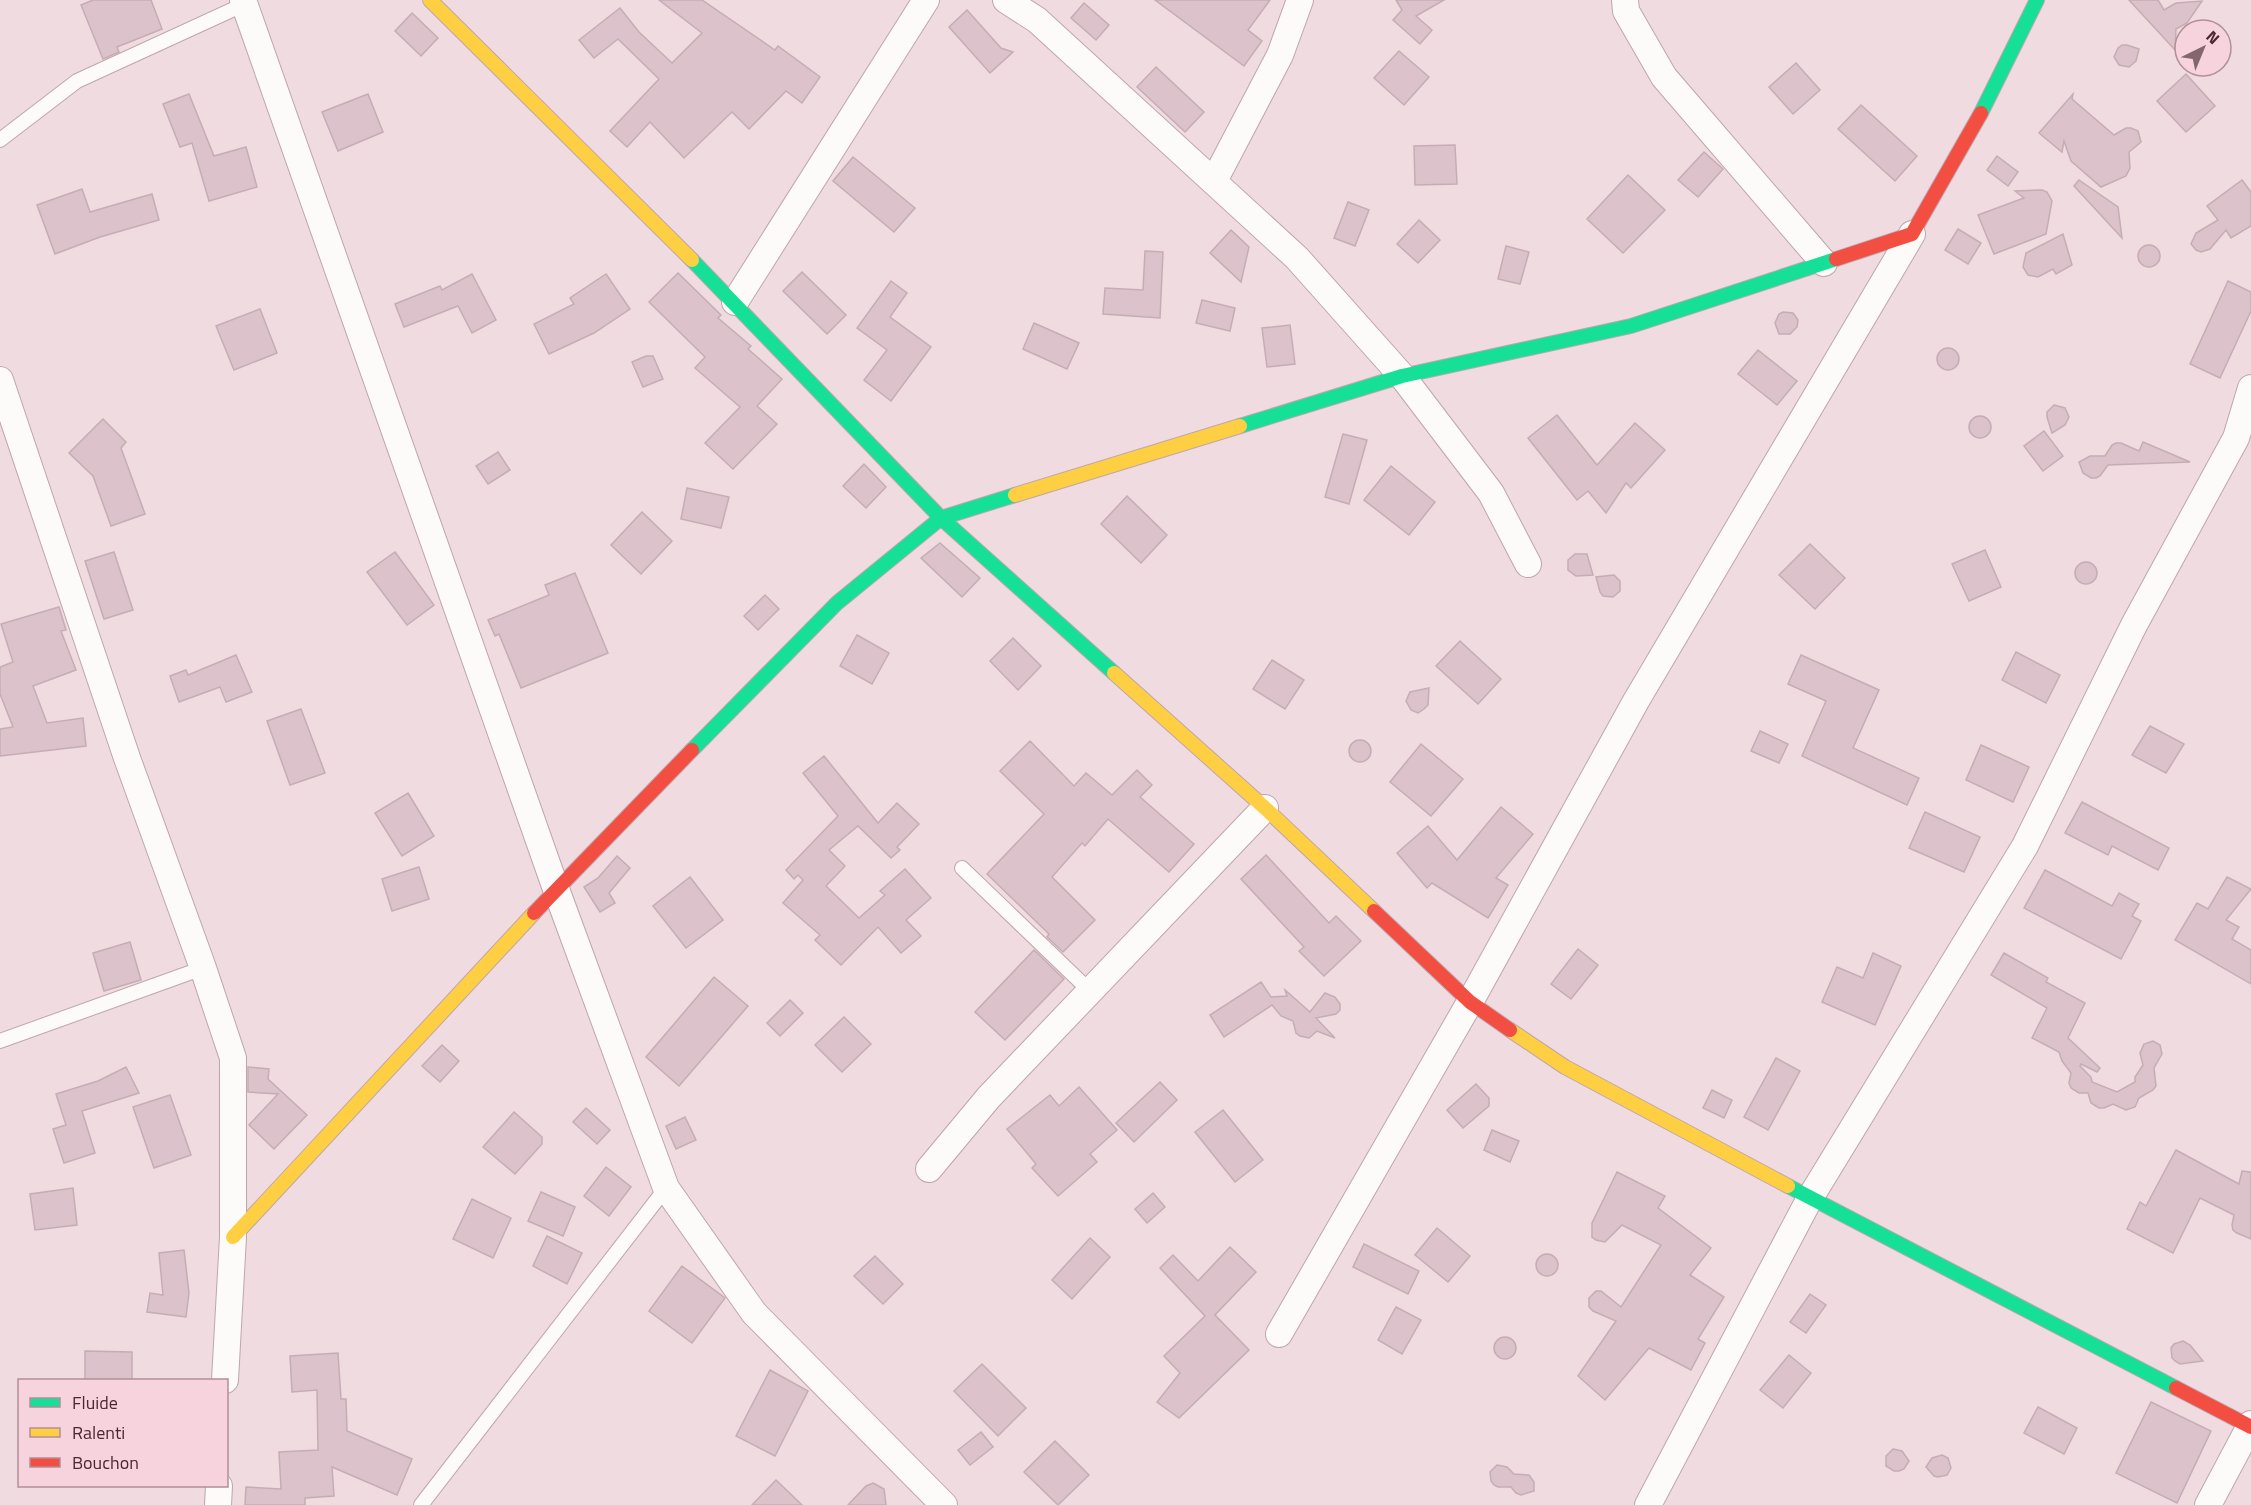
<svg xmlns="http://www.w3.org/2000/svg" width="2251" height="1505" font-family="'Titillium Web',sans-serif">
	<rect width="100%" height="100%" fill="#efdbe0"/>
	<g fill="#dcc2ca" stroke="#c6adb5" stroke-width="1.5">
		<path d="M93,0H151L162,29L117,47L119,52L103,59L81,5Z"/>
		<path d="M659,0H702L775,50L778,46L820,77L802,103L786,91L749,129L732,112L684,158L650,122L627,147L610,131L659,79L618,39L594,58L579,40L620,8L639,32L672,63L702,33Z"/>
		<path d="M1155,0H1270L1248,30L1262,41L1244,66Z"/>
		<path d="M1396,0H1444L1416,16L1432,30L1420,44L1393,20L1402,10Z"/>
		<path d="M2129,0H2158L2164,10L2176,3L2202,1L2187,23L2176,29L2175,50Z"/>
		<path d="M1084,3L1109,25L1096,40L1071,18Z"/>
		<path d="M967,10L1001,48L1013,52L990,73L949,27Z"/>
		<path d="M412,13L438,38L421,56L395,31Z"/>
		<path d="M2122,45H2127L2139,49L2136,61L2129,67L2119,65L2114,57L2118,48Z"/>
		<path d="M1399,51L1429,77L1404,105L1374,78Z"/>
		<path d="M1796,63L1820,90L1793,114L1769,87Z"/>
		<path d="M1156,67L1204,112L1185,132L1137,87Z"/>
		<path d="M2186,74L2215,106L2186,132L2157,101Z"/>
		<path d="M189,94L214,156L246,147L257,187L209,201L192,143L180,147L163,104Z"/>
		<path d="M368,94L383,132L338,151L322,112Z"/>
		<path d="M2073,94L2072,99L2114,135L2126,128H2131L2138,131L2141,142L2129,152L2130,168L2126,176L2101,187L2071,161L2064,141L2062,152L2039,133Z"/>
		<path d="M1861,105L1917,156L1895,181L1838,129Z"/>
		<path d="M1455,145L1457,184L1415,185L1414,146Z"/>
		<path d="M1704,152L1723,169L1698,197L1678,180Z"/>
		<path d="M1997,156L2018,172L2008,186L1987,170Z"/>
		<path d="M853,157L915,208L894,232L833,181Z"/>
		<path d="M1628,175L1665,210L1623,253L1587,219Z"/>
		<path d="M2079,180L2118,207L2122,238L2074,186Z"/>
		<path d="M2242,180L2251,192V226L2231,238L2226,230L2210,249L2201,252L2196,250L2191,244L2196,233L2218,220L2207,206Z"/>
		<path d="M82,189L90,212L152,194L159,220L100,237L55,254L37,205Z"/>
		<path d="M2042,190L2047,192L2052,201L2046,234L1994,254L1978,215L2024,198L2015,191Z"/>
		<path d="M1348,202L1369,210L1355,246L1334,238Z"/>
		<path d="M1419,220L1440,240L1418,263L1397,244Z"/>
		<path d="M1958,229L1981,243L1968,264L1945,250Z"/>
		<path d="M1231,230L1249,247L1241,282L1210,253Z"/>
		<path d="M2063,234L2072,265L2056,274L2053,269L2038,277L2028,275L2023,267L2026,253Z"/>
		<circle cx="2149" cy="256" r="11"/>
		<path d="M1506,246L1529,252L1520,284L1498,279Z"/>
		<path d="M1145,251L1163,252L1160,318L1103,314L1105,288L1143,290Z"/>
		<path d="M802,272L846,315L827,334L783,291Z"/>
		<path d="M678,273L721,315L718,318L751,346L748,349L782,379L757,406L777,424L733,469L705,443L740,407L695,368L705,357L649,302Z"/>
		<path d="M472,274L496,320L472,333L458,306L404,327L395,304L440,286L442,290Z"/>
		<path d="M606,274L630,309L594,333L549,354L534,324L574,304L570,298Z"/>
		<path d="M891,281L907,293L890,317L931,347L891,401L864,380L887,350L857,328Z"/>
		<path d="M2228,281L2251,292V311L2220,378L2190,364Z"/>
		<path d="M1202,300L1235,308L1230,331L1196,323Z"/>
		<path d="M260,309L277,353L234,370L216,326Z"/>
		<path d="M1783,312L1793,313L1798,320L1797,327L1790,334H1779L1775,323L1779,314Z"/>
		<path d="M1034,323L1079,343L1067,369L1023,349Z"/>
		<path d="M1290,325L1295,364L1267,367L1262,328Z"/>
		<circle cx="1948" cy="359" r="11"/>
		<path d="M1758,350L1797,381L1777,405L1738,374Z"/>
		<path d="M646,356H653L663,379L643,387L632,362Z"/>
		<path d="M2054,405L2065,408L2069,417L2065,425L2052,433L2047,417V412Z"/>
		<path d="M1557,415L1597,465L1635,423L1665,450L1631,488L1626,483L1606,513L1588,491L1577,500L1528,438Z"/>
		<circle cx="1980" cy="427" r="11"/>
		<path d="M103,419L126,442L121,448L145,514L111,526L93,476L69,453Z"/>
		<path d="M2044,431L2063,456L2043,471L2024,446Z"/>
		<path d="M1343,434L1367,440L1349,504L1325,497Z"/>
		<path d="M2143,442L2190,462L2108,465L2100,476L2096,478H2091L2083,473L2079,462L2090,456H2105L2112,445L2116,443H2121L2139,451Z"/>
		<path d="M498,452L510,470L488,484L476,466Z"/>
		<path d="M864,464L886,487L866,508L843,486Z"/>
		<path d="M1391,466L1435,502L1409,535L1364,500Z"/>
		<path d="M687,488L729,497L721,528L681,519Z"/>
		<path d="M1127,496L1167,535L1141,563L1101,524Z"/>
		<path d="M642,512L672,541L641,574L611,545Z"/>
		<path d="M940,543L980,578L962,597L921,558Z"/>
		<path d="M1810,544L1845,578L1815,609L1779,575Z"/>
		<path d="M1985,550L2001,587L1969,601L1952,564Z"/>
		<path d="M114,552L133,610L104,619L85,561Z"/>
		<path d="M395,552L434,605L407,625L367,572Z"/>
		<path d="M1575,554H1587L1593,575L1576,576L1568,570V560Z"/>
		<circle cx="2086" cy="573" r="11"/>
		<path d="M575,573L608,653L521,688L499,634L495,636L488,620L549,595L545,585Z"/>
		<path d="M1614,575L1620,581V591L1613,597L1603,596L1600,592L1596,577Z"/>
		<path d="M765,595L779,609L758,630L744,616Z"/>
		<path d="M59,607L66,630L61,631L76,670L33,686L47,723L83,718L86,746L0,756V729L13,727L0,694V667L13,662L1,624Z"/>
		<path d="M857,635L889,653L872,684L840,666Z"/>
		<path d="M1013,638L1041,666L1018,690L990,661Z"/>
		<path d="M1460,641L1501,679L1478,704L1436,666Z"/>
		<path d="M2016,652L2060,675L2046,703L2002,680Z"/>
		<path d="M236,655L252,692L226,702L220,687L179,702L170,676L186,670L188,675Z"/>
		<path d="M1801,655L1879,690L1853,748L1919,778L1907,805L1802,756L1826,701L1788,684Z"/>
		<path d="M1272,660L1304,680L1285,709L1253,689Z"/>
		<path d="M1429,688L1428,705L1424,709L1418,713L1411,710L1406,701L1410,692Z"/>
		<path d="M301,709L325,773L290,785L267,721Z"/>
		<path d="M2150,726L2184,744L2166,773L2132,755Z"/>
		<path d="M1760,731L1788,744L1779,763L1751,751Z"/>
		<circle cx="1360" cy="751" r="11"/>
		<path d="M1030,741L1074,786L1086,773L1112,795L1137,770L1152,785L1140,797L1194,844L1169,872L1108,819L1085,846L1082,843L1052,877L1095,920L1063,952L1047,937L1049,934L987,874L1044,814L1000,771Z"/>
		<path d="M1421,744L1463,779L1431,816L1390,782Z"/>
		<path d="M1981,745L2029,767L2013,802L1966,780Z"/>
		<path d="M824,756L878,823L897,803L919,824L897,847L900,850L891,858L858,826L829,850L845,866L826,886L859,918L885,895L880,891L905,869L931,898L906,920L921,936L901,953L878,927L841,965L815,940L820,935L783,903L803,880L798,875L794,879L786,870L838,816L803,773Z"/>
		<path d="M408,793L434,836L402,856L375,813Z"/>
		<path d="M2082,802L2169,848L2158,870L2112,846L2108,855L2065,833Z"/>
		<path d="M1501,807L1533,834L1496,878L1508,885L1488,918L1432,883L1427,888L1397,853L1428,826L1457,860Z"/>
		<path d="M1925,812L1980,837L1964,872L1909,848Z"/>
		<path d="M1266,855L1329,923L1336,916L1361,941L1324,976L1299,951L1304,947L1241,879Z"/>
		<path d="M617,856L630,868L609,893L615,903L600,912L584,887L598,878Z"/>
		<path d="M419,867L429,899L392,911L382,879Z"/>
		<path d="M2045,870L2112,906L2119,893L2139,904L2132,916L2141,921L2121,959L2024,908Z"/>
		<path d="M690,877L723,920L686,948L653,906Z"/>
		<path d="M2227,877L2251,889L2226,920L2239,927L2232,939L2251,950V984L2175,940L2197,903L2208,909Z"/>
		<path d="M130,942L141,980L104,991L93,953Z"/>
		<path d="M1578,949L1598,965L1571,999L1551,984Z"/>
		<path d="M1034,950L1064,979L1005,1040L975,1012Z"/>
		<path d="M1873,953L1901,966L1875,1025L1822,1002L1837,967L1863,978Z"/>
		<path d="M2004,953L2048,978L2046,982L2085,1003L2068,1038L2100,1068L2097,1072L2081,1064L2080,1066L2091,1077L2092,1082L2117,1092L2135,1082V1077L2143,1065L2140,1053L2144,1044L2153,1041L2160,1045L2162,1054L2154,1068L2156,1086L2153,1090L2139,1098L2135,1107L2126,1110L2113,1104L2104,1108H2099L2091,1103L2088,1093H2079L2071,1088L2069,1083L2071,1073L2062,1061L2059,1052L2032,1038L2047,1008L1991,975Z"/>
		<path d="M714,977L748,1006L679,1086L646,1057Z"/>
		<path d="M1261,982L1271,997L1287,996L1285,990L1310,1012L1325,993L1335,997L1340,1004V1010L1336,1014L1316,1018L1335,1038L1317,1031L1309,1038L1300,1036L1296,1033L1293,1021L1281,1016L1272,1005L1224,1037L1210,1015Z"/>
		<path d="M790,1000L803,1013L780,1036L767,1023Z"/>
		<path d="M844,1017L871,1044L842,1072L815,1045Z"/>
		<path d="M442,1045L459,1061L440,1082L422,1066Z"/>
		<path d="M1776,1058L1800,1071L1768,1130L1744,1117Z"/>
		<path d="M126,1067L139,1093L82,1111L95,1153L64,1163L53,1129L66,1125L56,1094L98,1081Z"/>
		<path d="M248,1067L269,1069L268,1079L307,1115L274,1149L249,1125L278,1094L248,1092Z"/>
		<path d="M1160,1082L1177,1100L1134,1142L1116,1123Z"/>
		<path d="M1476,1084L1489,1098V1106L1463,1128L1447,1110Z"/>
		<path d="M1079,1087L1117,1130L1090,1154L1097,1162L1058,1196L1032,1168L1036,1164L1007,1129L1050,1095L1059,1106Z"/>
		<path d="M1712,1090L1732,1100L1724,1118L1703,1108Z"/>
		<path d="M170,1095L191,1155L154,1168L133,1107Z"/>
		<path d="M586,1108L610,1130L597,1144L573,1122Z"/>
		<path d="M1223,1110L1263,1160L1235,1182L1195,1132Z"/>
		<path d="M514,1112L542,1137V1144L515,1174L483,1147Z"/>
		<path d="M685,1117L696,1140L676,1149L666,1126Z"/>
		<path d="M1492,1130L1519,1141L1510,1162L1484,1150Z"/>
		<path d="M2176,1150L2239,1184L2242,1171L2251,1172V1239L2237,1233L2233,1230L2232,1225L2234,1215L2200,1198L2173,1253L2127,1229L2140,1202L2146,1206Z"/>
		<path d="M606,1167L631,1187L609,1216L584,1196Z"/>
		<path d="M1617,1172L1665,1196L1658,1208L1711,1248L1690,1275L1724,1297L1698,1339L1705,1343L1691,1370L1649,1348L1605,1400L1578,1376L1616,1321L1593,1311L1589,1307V1298L1596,1291H1601L1621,1307L1661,1245L1622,1225L1605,1242L1596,1240L1592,1237V1223Z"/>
		<path d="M73,1188L77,1225L35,1230L30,1194Z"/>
		<path d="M541,1192L575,1207L563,1236L528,1221Z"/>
		<path d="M1153,1193L1165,1207L1147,1223L1135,1209Z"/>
		<path d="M472,1199L511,1218L493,1258L453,1239Z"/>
		<path d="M1437,1228L1470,1256L1448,1282L1415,1255Z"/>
		<path d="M547,1236L582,1253L567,1284L533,1266Z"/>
		<path d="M1090,1238L1110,1257L1072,1299L1052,1280Z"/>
		<path d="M1364,1244L1419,1271L1408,1294L1353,1267Z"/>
		<path d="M1230,1247L1256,1272L1215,1315L1249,1350L1179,1418L1157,1402L1180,1373L1164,1356L1205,1316L1160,1268L1173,1255L1198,1281Z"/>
		<path d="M184,1250L189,1293L186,1317L147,1312L150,1293L163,1295L159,1253Z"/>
		<circle cx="1547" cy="1265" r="11"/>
		<path d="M875,1256L903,1284L883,1304L854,1276Z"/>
		<path d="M682,1266L725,1298L692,1343L649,1311Z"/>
		<path d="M1810,1294L1826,1305L1806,1333L1790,1322Z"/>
		<path d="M1396,1307L1421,1320L1402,1354L1378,1340Z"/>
		<circle cx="1505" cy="1348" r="11"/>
		<path d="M2183,1341L2190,1345L2203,1361L2180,1364L2175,1361L2172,1358L2171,1348L2174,1344Z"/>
		<path d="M85,1351L132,1352V1380H85Z"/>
		<path d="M338,1353L341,1399H346L347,1431L412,1459L397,1495L332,1467L334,1496L305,1498V1505H245L246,1487L281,1489L279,1452L318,1450L317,1390L292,1392L290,1356Z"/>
		<path d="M1789,1355L1811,1373L1783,1408L1760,1390Z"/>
		<path d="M982,1364L1026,1408L998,1436L954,1391Z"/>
		<path d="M770,1370L808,1391L775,1456L736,1436Z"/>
		<path d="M2151,1402L2211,1431L2177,1503L2116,1473Z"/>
		<path d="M2038,1407L2077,1428L2064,1454L2024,1433Z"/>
		<path d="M981,1432L993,1447L970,1465L958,1450Z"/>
		<path d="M1055,1441L1089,1475L1058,1505L1024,1472Z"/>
		<path d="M1893,1449L1902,1451L1909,1461L1904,1469L1899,1471H1894L1886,1466V1456Z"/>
		<path d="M1942,1455L1948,1458L1951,1468L1947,1475L1938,1477L1934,1476L1926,1467L1932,1458Z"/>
		<path d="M1497,1465L1507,1467L1514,1474L1529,1475L1534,1482V1491L1521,1495L1516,1493L1511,1487H1498L1494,1485L1491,1481L1490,1472Z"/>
		<path d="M776,1480L802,1505H752Z"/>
		<path d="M873,1483L884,1489L886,1505H848L866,1486Z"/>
	</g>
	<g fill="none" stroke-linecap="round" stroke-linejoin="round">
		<defs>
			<g id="lane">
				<path d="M0,140L77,81L245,4"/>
				<path d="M962,868L1090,991"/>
				<path d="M0,1041L203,968"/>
				<path d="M421,1505L666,1188"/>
			</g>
			<g id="street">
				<path d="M243,0L556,889L666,1188L754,1313L944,1505"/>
				<path d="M1006,0L1037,20L1297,258L1402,376L1491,493L1528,564"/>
				<path d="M1625,0L1626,11L1664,77L1824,263"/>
				<path d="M1214,181L1280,55L1300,0"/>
				<path d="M735,302L926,0"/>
				<path d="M0,380L127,758L203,968L233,1058V1237L225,1380"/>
				<path d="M929,1169L989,1097L1265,808"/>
				<path d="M1279,1334L1470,1002L1636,701L1912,234"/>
				<path d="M218,1505L219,1486"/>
				<path d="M1648,1505L1810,1198L2025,846L2134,625L2236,438L2251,388"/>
				<path d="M2208,1505L2251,1424"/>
			</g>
			<g id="fast">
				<path d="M1981,113L2037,0"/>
				<path d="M692,260L941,518L1114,673"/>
				<path d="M1240,426L1402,376L1631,326L1836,259"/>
				<path d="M692,750L837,603L941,518L1015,495"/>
				<path d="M1788,1186L2176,1388"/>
			</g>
			<g id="slow">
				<path d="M430,0L692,260"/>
				<path d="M1015,495L1240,426"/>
				<path d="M1114,673L1265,808L1374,911"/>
				<path d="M1510,1030L1565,1067L1788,1186"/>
				<path d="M233,1237L534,913"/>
			</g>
			<g id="jam">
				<path d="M1836,259L1912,234L1981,113"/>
				<path d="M1374,911L1470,1002L1510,1030"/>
				<path d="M534,913L692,750"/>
				<path d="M2176,1388L2251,1427"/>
			</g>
		</defs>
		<use href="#lane" stroke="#bea6ad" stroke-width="16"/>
		<use href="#street" stroke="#bea6ad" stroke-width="28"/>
		<use href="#fast" stroke="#bea6ad" stroke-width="16"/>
		<use href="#slow" stroke="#bea6ad" stroke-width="16"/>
		<use href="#jam" stroke="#bea6ad" stroke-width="16"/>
		<use href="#lane" stroke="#fdfafa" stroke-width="14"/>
		<use href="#street" stroke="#fdfafa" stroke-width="26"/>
		<use href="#fast" stroke="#16e098" stroke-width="14"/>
		<use href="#slow" stroke="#ffcf43" stroke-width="14"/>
		<use href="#jam" stroke="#f24e42" stroke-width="14"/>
	</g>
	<rect x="18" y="1379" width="210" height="108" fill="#f7d3dd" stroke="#b28e99" stroke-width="1.5"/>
	<rect x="30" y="1398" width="30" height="9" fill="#16e098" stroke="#b28e99" stroke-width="1.5"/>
	<text x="72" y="1409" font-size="18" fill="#4a2733">Fluide</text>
	<rect x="30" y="1428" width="30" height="9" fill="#ffcf43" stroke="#b28e99" stroke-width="1.5"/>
	<text x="72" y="1439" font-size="18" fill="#4a2733">Ralenti</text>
	<rect x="30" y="1458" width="30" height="9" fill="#f24e42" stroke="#b28e99" stroke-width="1.5"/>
	<text x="72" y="1469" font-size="18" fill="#4a2733">Bouchon</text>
	<g transform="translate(2203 48) rotate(43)"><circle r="28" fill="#f7d3dd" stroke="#b28e99" stroke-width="1.5"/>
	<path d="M0-4.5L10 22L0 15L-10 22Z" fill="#846670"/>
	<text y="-9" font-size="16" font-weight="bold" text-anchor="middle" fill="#4a2733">N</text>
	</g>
</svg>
